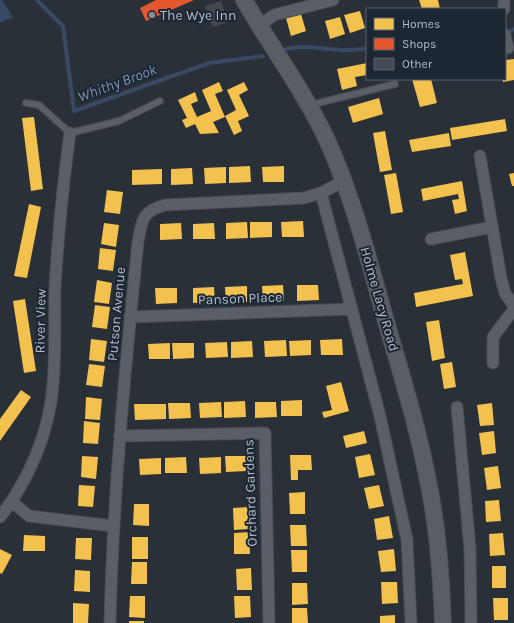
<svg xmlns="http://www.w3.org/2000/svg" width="514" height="623" font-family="Karla,sans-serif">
	<rect width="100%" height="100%" fill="#2a3038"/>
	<path fill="#384963" d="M0,0H2L13,17L0,23Z"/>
	<g fill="#f2c14e">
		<path d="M419,0H438L440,9H422Z"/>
		<path d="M360,11L365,28L350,33L344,15Z"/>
		<path d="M301,14L306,31L291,36L286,18Z"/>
		<path d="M340,17L345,34L330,39L325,21Z"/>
		<path d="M514,59V80L503,82L502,79H505V60Z"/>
		<path d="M367,63V75L355,77L357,86L342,90L337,69Z"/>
		<path d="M412,79H431L437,103L420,107Z"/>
		<path d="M219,82L223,91L215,94L225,117L213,122L219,133L200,134L195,124L186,128L182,120L187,118L178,100L195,92L198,101L191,104L197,117L211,111L202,90Z"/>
		<path d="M244,82L248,90L239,95L249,116L238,121L242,131L234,135L225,116L236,110L227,90Z"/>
		<path d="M379,98L383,114L353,123L348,107Z"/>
		<path d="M34,117L43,189L31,191L22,118Z"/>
		<path d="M505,119L507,131L452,140L450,128Z"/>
		<path d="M385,131L392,170L380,172L373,133Z"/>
		<path d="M449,133L451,146L412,152L409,140Z"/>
		<path d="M250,166L251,182L229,183V167Z"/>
		<path d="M284,166V182H263L262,167Z"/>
		<path d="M226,167V183L205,184L204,168Z"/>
		<path d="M192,168L193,184L171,185V169Z"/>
		<path d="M162,169V184L132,185V170Z"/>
		<path d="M396,173L403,212L391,214L384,175Z"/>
		<path d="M514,173V186H512L509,174Z"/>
		<path d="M462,181L467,211L455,214L452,200L459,199L458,194L423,201L421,189Z"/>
		<path d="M107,190L123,192L120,214L104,212Z"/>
		<path d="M29,204L41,207L27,278L14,276Z"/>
		<path d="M303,221L304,237H282L281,222Z"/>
		<path d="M247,222L248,238L226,239V223Z"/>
		<path d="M250,222H272V237L250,238Z"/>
		<path d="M104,223L119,225L116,247L101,244Z"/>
		<path d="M181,223L182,239L160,240V224Z"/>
		<path d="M214,223L215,239H193V224Z"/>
		<path d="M100,248L116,250L113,271L98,269Z"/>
		<path d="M465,252L473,296L416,307L414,293L463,284L462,279L455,280L450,255Z"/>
		<path d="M97,280L112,283L109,304L94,302Z"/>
		<path d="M283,285L284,301L263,302L262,286Z"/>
		<path d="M297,285H318L319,300L297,301Z"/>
		<path d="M247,286V302H226L225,287Z"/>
		<path d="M214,287L215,302L193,303V288Z"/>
		<path d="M155,288H177V303L156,304Z"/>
		<path d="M25,299L36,371L24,373L13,301Z"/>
		<path d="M95,305L110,307L107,329L92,327Z"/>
		<path d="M439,320L445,358L432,361L426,322Z"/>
		<path d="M91,339L107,341L104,362L89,360Z"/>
		<path d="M342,339L343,355H321L320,340Z"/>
		<path d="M286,340L287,356L265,357L264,341Z"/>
		<path d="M311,340V355L290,356L289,341Z"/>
		<path d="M252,341L253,357L231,358V342Z"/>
		<path d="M227,342L228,357L206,358L205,343Z"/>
		<path d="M170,343V359H149L148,344Z"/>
		<path d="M172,343H194V358L173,359Z"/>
		<path d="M452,362L456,387L444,389L440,364Z"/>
		<path d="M89,364L105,366L102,387L86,385Z"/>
		<path d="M341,382L349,411L324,418L322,412L332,410L326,386Z"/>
		<path d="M21,390L31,397L0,441V419Z"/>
		<path d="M86,397L102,399L100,420L85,419Z"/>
		<path d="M302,400V416H281V401Z"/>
		<path d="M245,401L246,417L224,418V402Z"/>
		<path d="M221,402L222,417L200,418L199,403Z"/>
		<path d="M255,402H276L277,417L255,418Z"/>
		<path d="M168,403H190L191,418L169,419Z"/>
		<path d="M492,403L494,425L480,426L477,405Z"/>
		<path d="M134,404H166V419L135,420Z"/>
		<path d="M84,421L100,423L98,444L83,443Z"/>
		<path d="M364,431L367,443L346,448L343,436Z"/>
		<path d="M494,431L496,453L482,455L479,433Z"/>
		<path d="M370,454L375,475L359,478L355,457Z"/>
		<path d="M290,455H311L312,470H298V480H291Z"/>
		<path d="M82,456L98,457L96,479L81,477Z"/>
		<path d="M225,456H247V471L226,472Z"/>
		<path d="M186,457L187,473H165V458Z"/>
		<path d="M221,457V473L200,474L199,458Z"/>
		<path d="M161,458V474L140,475L139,459Z"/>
		<path d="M498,466L501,488L487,490L484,468Z"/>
		<path d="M79,485L95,486L93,507L78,506Z"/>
		<path d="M379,485L384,506L369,509L364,488Z"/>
		<path d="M305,492V514H290L289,493Z"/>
		<path d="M499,500L501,521L486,522L485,501Z"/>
		<path d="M134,504H149V526L133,525Z"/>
		<path d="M248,507L249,529L234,530L233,508Z"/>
		<path d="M389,516L393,538L377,540L374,519Z"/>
		<path d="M290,525H306L307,546H291Z"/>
		<path d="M249,532L250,554H234V533Z"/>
		<path d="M503,533L505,555L490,556L489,534Z"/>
		<path d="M24,535L45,536V551H23Z"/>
		<rect x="132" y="537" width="16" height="22"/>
		<path d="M76,538H92L91,560L75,559Z"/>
		<path d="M0,549L12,555L2,574L0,573Z"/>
		<path d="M394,549L396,571L381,572L378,551Z"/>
		<path d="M291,550H307V572H292Z"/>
		<path d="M132,562H147V584H131Z"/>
		<rect x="492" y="566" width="14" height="22"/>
		<path d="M251,568L252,590H237L236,569Z"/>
		<path d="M75,570L90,571V592L74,591Z"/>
		<path d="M381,582H397L398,603L382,604Z"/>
		<path d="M292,583H307L308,604L292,605Z"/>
		<path d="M130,596H145V618L129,617Z"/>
		<path d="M234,596H250L251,617L235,618Z"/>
		<path d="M493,598H508V620H494Z"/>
		<path d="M73,603L89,604L88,623H73Z"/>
		<path d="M292,608H307L308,623H292Z"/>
		<path d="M395,615V623H380V616Z"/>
		<rect x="129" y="621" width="15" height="2"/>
	</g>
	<path fill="#e4572e" d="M156,0H194L146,21L140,8Z"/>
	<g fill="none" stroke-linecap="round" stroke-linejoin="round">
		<g stroke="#384963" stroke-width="4">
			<path d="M37,0L63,26L74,111L209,63L263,56"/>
			<path d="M506,33L514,29"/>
			<path d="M280,51C308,41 338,55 367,48"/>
		</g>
	</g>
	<path fill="#444950" d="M221,1L228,22L213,27L205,6Z"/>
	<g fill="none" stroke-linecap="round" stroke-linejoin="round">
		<defs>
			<g id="lane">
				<path d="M26,103L39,105L70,133L119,121L160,101"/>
				<path d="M310,105L395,84"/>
			</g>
			<g id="street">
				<path d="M504,9V0"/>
				<path d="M259,26L274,15L333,0"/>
				<path d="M505,35L508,48"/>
				<path d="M480,156L501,278L505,293L514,306"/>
				<path d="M321,193L380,416L407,540L411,623"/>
				<path d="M431,239L492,227"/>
				<path d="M130,317L352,309"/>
				<path d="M493,363V337L514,309"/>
				<path d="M457,407L470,549L471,623"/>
				<path d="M120,436L265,433L269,623"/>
				<path d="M12,502L29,516L113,526"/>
				<path d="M0,517C29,480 50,431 53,384C56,351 54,319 55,287C58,235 63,184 70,133"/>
				<path d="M110,623C113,496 125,369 138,242C142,220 142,211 165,205L304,198L321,193L344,181"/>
			</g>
			<path id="secondary" d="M244,0C271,47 304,91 327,140C352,195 367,253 383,311C399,367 417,423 428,481C438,528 441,575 443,623"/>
		</defs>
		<use href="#lane" stroke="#484c53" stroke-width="8"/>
		<use href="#street" stroke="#484c53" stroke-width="13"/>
		<use href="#secondary" stroke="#484c53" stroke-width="18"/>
		<use href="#lane" stroke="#5a5e66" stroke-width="5.5"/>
		<use href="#street" stroke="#5a5e66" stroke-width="11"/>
		<use href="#secondary" stroke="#595d64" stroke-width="16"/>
	</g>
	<circle fill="#848b96" stroke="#1d2633" stroke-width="1.5" cx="152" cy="15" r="4"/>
	<g text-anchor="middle" stroke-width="4" stroke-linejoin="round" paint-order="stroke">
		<g font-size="14" fill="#b4bcc9" stroke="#1d2633" text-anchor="start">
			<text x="160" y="20">The Wye Inn</text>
		</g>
		<g font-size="14" fill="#b4bcc9" stroke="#1d2633">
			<text transform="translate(240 298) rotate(-2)" y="5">Panson Place</text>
			<text transform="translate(380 299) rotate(74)" y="5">Holme Lacy Road</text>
			<text transform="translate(116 314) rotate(-85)" y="5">Putson Avenue</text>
			<text transform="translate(40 321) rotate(-89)" y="5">River View</text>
			<text transform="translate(250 493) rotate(-92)" y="5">Orchard Gardens</text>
		</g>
		<g font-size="15" font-style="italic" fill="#7c92b1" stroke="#1d2633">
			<text transform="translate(117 83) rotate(-20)" y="5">Whithy Brook</text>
		</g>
	</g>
	<rect x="366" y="8" width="140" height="72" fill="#1d2633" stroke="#59626f"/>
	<rect x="374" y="18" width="20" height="12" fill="#f2c14e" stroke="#59626f"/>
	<text x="402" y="28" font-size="12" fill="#b4bcc9">Homes</text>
	<rect x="374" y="38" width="20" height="12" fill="#e4572e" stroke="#59626f"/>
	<text x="402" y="48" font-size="12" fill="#b4bcc9">Shops</text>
	<rect x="374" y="58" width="20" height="12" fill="#444950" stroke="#59626f"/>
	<text x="402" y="68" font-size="12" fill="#b4bcc9">Other</text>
</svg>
